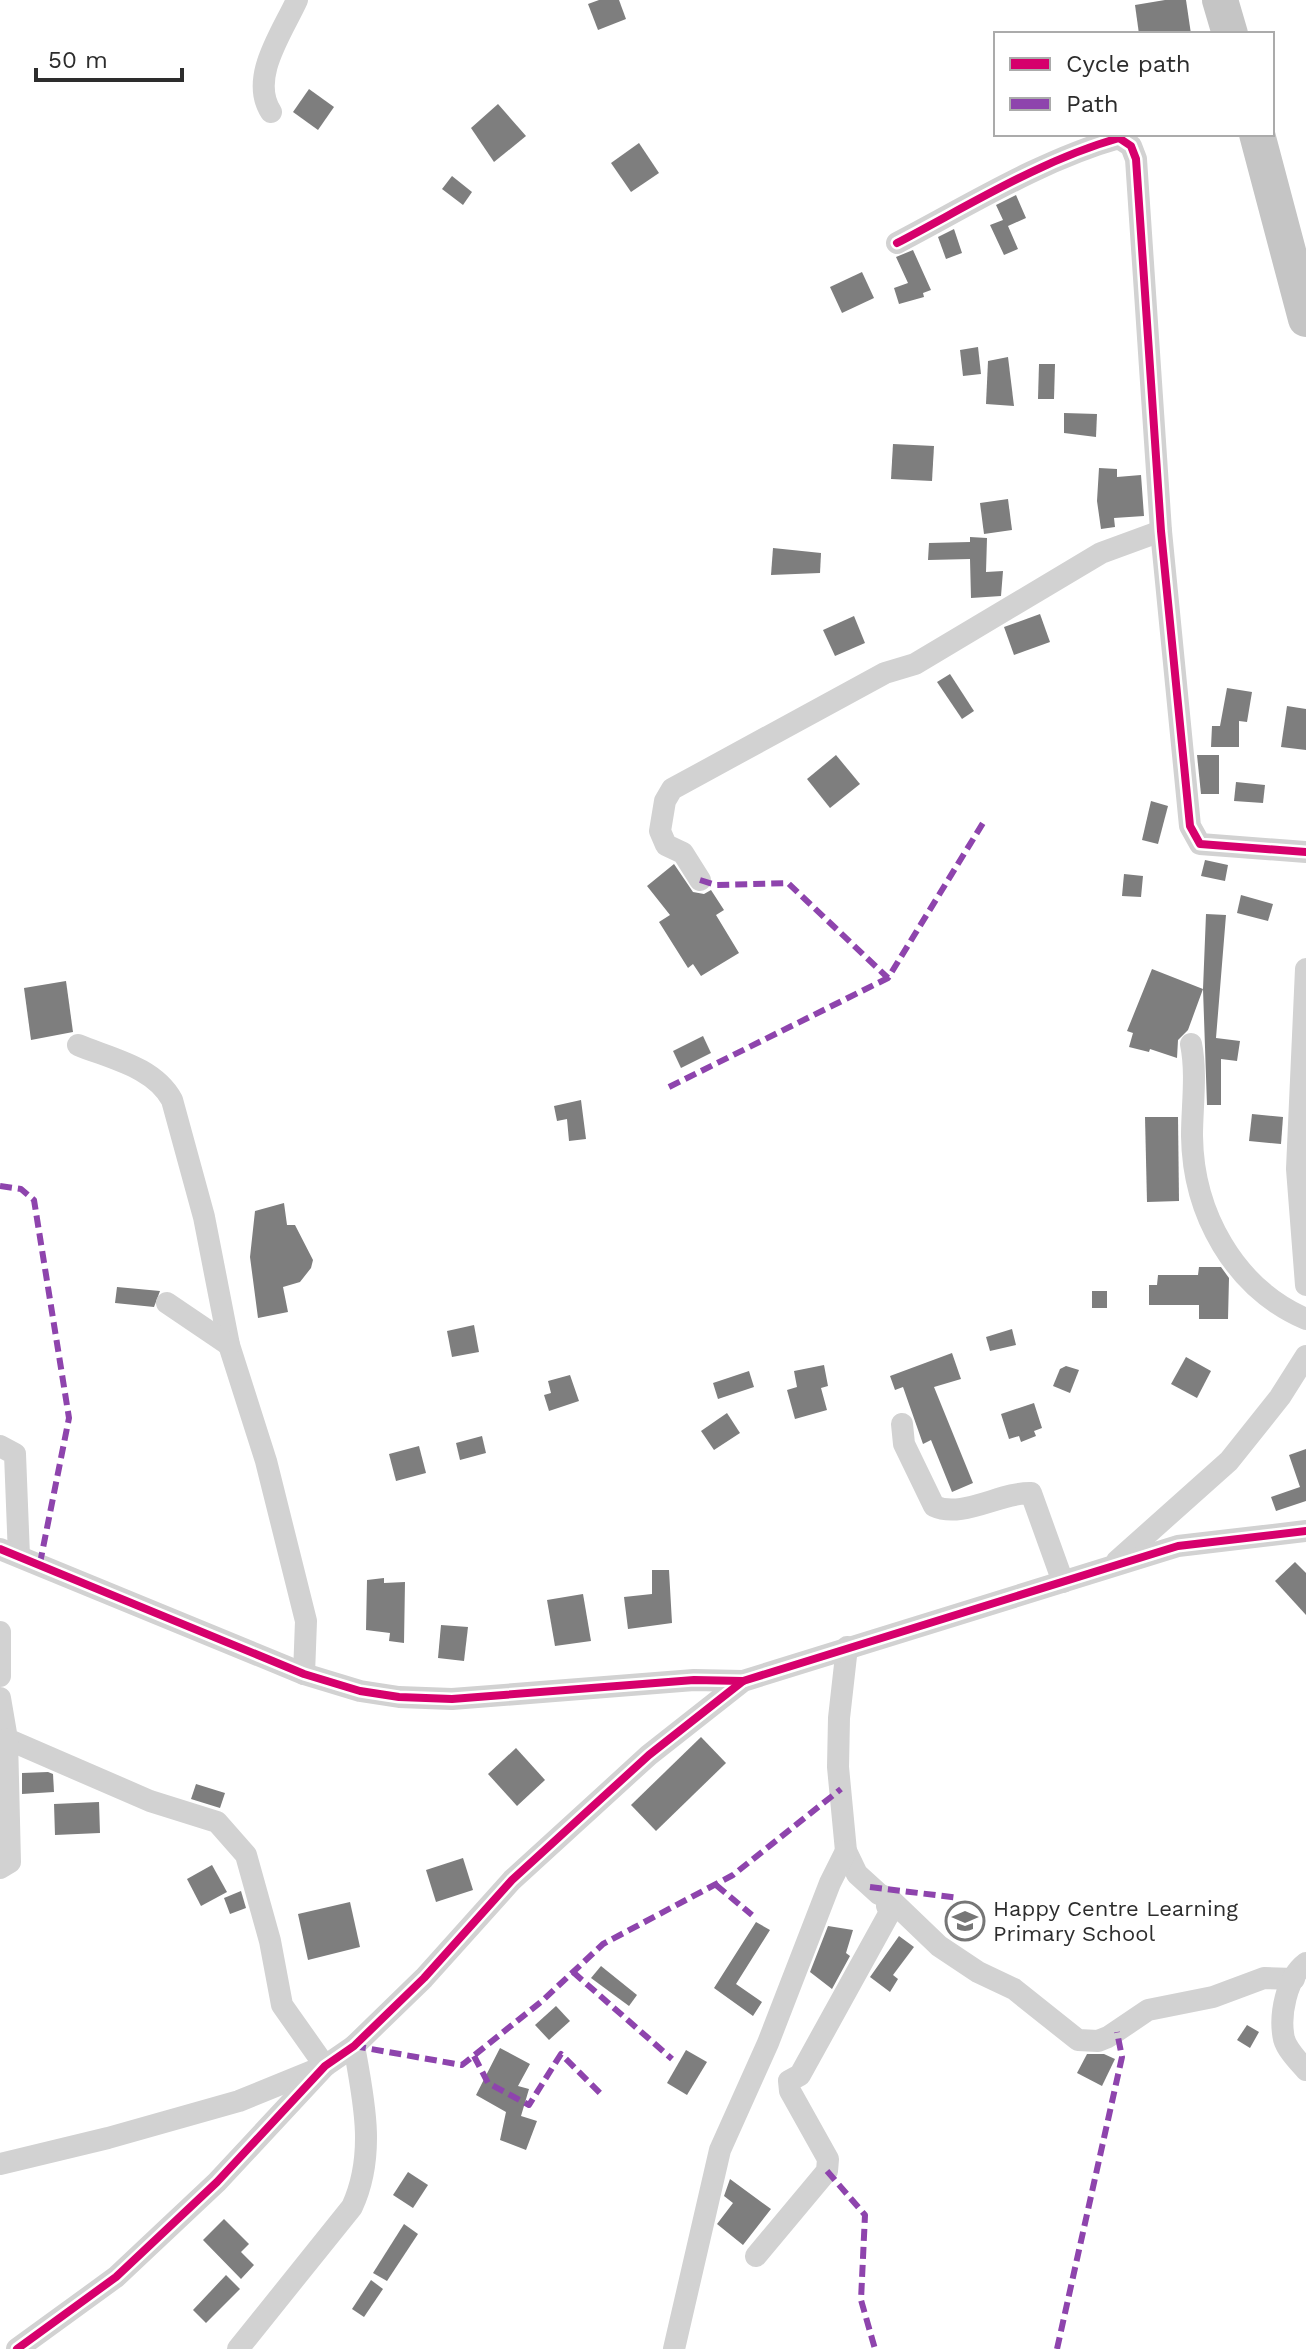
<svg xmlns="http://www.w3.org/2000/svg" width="1306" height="2349" font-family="'Work Sans',sans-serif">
	<rect width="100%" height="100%" fill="#fff"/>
	<g fill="#7e7e7e">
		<path d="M599,0H619L626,19L598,30L588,4Z"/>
		<path d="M1165,0H1186L1191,34H1139L1135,5Z"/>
		<path d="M309,89L334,107L318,130L293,112Z"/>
		<path d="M498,104L526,136L494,162L471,128Z"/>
		<path d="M639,143L659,173L631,192L611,163Z"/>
		<path d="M452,176L472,192L463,205L442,189Z"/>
		<path d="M1016,195L1026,218L1008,226L1018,249L1004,255L990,225L1003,220L996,205Z"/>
		<path d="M954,229L962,253L946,259L938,237Z"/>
		<path d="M913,250L931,290L923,293L924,297L899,304L894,288L908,283L896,257Z"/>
		<path d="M862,272L874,298L842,313L830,287Z"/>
		<path d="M978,347L981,374L963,376L960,350Z"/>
		<path d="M1008,357L1014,406L986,404L988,361Z"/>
		<path d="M1039,364H1055L1054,399H1038Z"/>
		<path d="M1064,413L1097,414L1096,437L1064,433Z"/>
		<path d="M893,444L934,446L932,481L891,479Z"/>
		<path d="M1099,468L1117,469V477L1141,475L1144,516L1114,518L1115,527L1101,529L1097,501Z"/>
		<path d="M1008,499L1012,530L984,534L980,503Z"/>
		<path d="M970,537L987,538L986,572L1003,571L1001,596L971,598L970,559L928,560L929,543L970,542Z"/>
		<path d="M773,548L821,553L820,573L771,575Z"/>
		<path d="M1040,614L1050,642L1014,655L1004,627Z"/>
		<path d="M854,616L865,643L835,656L823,630Z"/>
		<path d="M950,674L974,711L962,719L937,682Z"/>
		<path d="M1227,688L1252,692L1247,722L1239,721V747H1211L1212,726H1220Z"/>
		<path d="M1287,706L1306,709V750L1281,747Z"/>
		<path d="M836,755L860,784L830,808L807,779Z"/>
		<path d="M1197,755H1219V794H1201Z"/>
		<path d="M1236,782L1265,785L1263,803L1234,801Z"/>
		<path d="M1151,801L1168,806L1158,844L1142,840Z"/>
		<path d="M1205,860L1228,865L1225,881L1201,876Z"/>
		<path d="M674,864L693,892L704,894L711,890L724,910L716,915L739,953L701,976L693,964L688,968L659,922L670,915L647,886Z"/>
		<path d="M1124,874L1143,876L1141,897L1122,896Z"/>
		<path d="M1241,895L1273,904L1268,921L1237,913Z"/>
		<path d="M1206,914L1226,915L1216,1038L1240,1041L1237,1061L1221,1059V1105H1207L1203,989L1188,1030L1178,1040L1177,1058L1150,1049L1149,1052L1129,1047L1133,1033L1127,1031L1152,969L1203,989Z"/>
		<path d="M66,981L73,1032L31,1040L24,988Z"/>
		<path d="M703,1036L711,1053L681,1068L673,1051Z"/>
		<path d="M581,1100L586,1139L569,1141L567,1119L557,1121L554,1106Z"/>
		<path d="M1252,1114L1283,1117L1281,1144L1249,1141Z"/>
		<path d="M1145,1117H1178L1179,1201L1147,1202Z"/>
		<path d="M284,1203L287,1225H295L313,1260L311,1268L300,1282L283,1287L288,1312L258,1318L250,1257L255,1211Z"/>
		<path d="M1199,1267H1221L1229,1278L1228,1319H1199V1305H1149V1285H1157L1158,1275H1198Z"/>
		<path d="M117,1287L160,1291L154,1307L115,1303Z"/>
		<rect x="1092" y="1291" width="15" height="17"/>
		<path d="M474,1325L479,1352L452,1357L447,1331Z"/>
		<path d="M1012,1329L1016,1345L990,1351L986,1337Z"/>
		<path d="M952,1353L961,1379L934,1387L973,1483L952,1492L931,1440L923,1444L903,1387L895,1390L890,1376Z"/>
		<path d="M1186,1357L1211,1371L1197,1398L1171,1384Z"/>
		<path d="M824,1365L828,1386L821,1388L827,1410L795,1419L787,1390L797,1387L794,1371Z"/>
		<path d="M1066,1366L1079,1370L1070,1393L1053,1386L1060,1369Z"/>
		<path d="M749,1371L754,1387L718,1399L713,1383Z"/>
		<path d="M570,1375L579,1401L549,1411L544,1395L551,1393L548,1381Z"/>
		<path d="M1034,1403L1042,1428L1034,1431L1036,1436L1021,1442L1019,1436L1009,1439L1001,1414Z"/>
		<path d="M727,1413L740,1433L714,1450L701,1431Z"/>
		<path d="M482,1436L486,1453L460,1460L456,1443Z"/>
		<path d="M419,1446L426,1473L396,1481L389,1454Z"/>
		<path d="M1306,1449V1501L1276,1511L1271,1497L1300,1487L1289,1455Z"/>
		<path d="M1295,1562L1306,1573V1615L1275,1581Z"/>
		<path d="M652,1570H669L672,1623L628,1629L624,1597L652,1594Z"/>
		<path d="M384,1578V1583L405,1582L404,1643L389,1641L390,1633L366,1630L367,1580Z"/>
		<path d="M583,1594L591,1641L555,1646L547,1600Z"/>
		<path d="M441,1625L468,1627L464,1661L438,1658Z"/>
		<path d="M701,1737L726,1763L656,1831L631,1805Z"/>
		<path d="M516,1748L545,1780L517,1806L488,1774Z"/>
		<path d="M48,1772L53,1774L54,1792L22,1794V1773Z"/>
		<path d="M196,1784L225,1793L220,1808L191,1799Z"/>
		<path d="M99,1802L100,1833L55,1835L54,1804Z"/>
		<path d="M463,1858L473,1890L436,1902L426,1870Z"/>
		<path d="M212,1865L227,1892L201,1906L187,1879Z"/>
		<path d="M241,1891L246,1908L230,1914L224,1898Z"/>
		<path d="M350,1902L360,1947L308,1960L298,1914Z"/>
		<path d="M756,1922L770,1930L736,1984L762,2002L753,2016L714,1988Z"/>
		<path d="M828,1926L853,1930L846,1953L850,1956L832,1989L810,1972Z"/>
		<path d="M899,1936L914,1947L893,1975L898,1979L890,1992L870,1977Z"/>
		<path d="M601,1966L637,1995L629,2006L591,1978Z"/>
		<path d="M556,2006L570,2021L549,2040L535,2025Z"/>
		<path d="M1247,2025L1259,2032L1250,2048L1237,2040Z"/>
		<path d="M500,2048L530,2064L518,2086L529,2089L521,2116L537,2121L526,2150L500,2140L506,2112L476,2095Z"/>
		<path d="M686,2050L707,2062L687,2095L667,2083Z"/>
		<path d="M1087,2054H1104L1115,2059L1102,2086L1077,2073Z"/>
		<path d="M408,2172L428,2185L413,2208L393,2195Z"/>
		<path d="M730,2179L771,2209L743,2245L717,2224L733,2203L724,2196Z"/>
		<path d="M224,2219L249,2244L241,2252L254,2265L241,2279L203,2240Z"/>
		<path d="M404,2224L418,2234L387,2281L373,2273Z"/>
		<path d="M226,2275L240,2289L206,2323L193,2310Z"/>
		<path d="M371,2280L383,2289L364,2317L352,2309Z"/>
	</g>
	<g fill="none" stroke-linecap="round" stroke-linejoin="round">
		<g stroke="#d2d2d2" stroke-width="22">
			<path d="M271,112C249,78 282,33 297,0"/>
			<path d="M897,243C968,206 1041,160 1119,138L1131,146L1136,159L1161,531L1190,826L1200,844L1306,852"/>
			<path d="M700,880L683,853L666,845L660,831L665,801L672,789L885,673L915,664L1101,553L1161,531"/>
			<path d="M1306,969L1297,1169L1306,1285"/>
			<path d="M1191,1044C1197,1074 1192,1106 1192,1136C1193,1213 1234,1288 1306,1319"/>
			<path d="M78,1045C112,1059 154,1067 172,1100L204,1217L229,1345L266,1461L306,1621L304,1674"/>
			<path d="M167,1303L229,1345"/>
			<path d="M902,1424L904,1444L934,1506C962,1519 1001,1492 1031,1493L1063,1582"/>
			<path d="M0,1446L15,1454L19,1556"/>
			<path d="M0,1549L304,1674L360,1691L399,1697L452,1699L694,1680L743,1681"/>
			<path d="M1117,1561L1229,1461L1280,1397L1306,1356"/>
			<path d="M0,1632V1676"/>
			<path d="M847,1647L839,1718L838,1767L846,1851L857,1874L879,1894L890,1899L939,1946L978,1972L1014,1989L1078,2040L1098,2041L1108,2037L1148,2010L1213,1997L1264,1978L1294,1979"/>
			<path d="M0,1698L7,1739L150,1801L217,1822L246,1855L270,1941L282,2005L325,2066L239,2101L108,2138L0,2164"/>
			<path d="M0,1868L10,1862L7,1739"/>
			<path d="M1306,1963C1286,1978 1279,2016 1284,2039C1287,2050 1299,2062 1306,2070"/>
			<path d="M756,2256L827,2171L828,2159L790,2091L789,2081L800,2075L890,1912L887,1906L890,1899"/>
			<path d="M17,2349L116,2277L217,2182L325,2066L354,2046L424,1978L512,1880L649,1755L743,1681L1178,1546L1306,1531"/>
			<path d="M238,2349L352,2207C376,2155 364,2101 354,2046"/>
			<path d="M674,2349L720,2150L768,2043L830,1883L846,1851"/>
		</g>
		<g stroke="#c5c5c5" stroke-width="36">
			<path d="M1220,0L1230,34"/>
			<path d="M1257,134L1306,319"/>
		</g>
		<g stroke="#8e44ad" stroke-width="6" stroke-dasharray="12 6" stroke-linecap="butt">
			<path d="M700,880L716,885L788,883L888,978"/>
			<path d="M669,1087L888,978L983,823"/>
			<path d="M0,1186L21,1189L34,1200L69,1418L40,1563"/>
			<path d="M716,1885L752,1915"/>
			<path d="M870,1887L959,1898"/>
			<path d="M573,1972L672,2059"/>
			<path d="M354,2046L462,2065L542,2001L603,1944L733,1875L841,1789"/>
			<path d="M474,2056L488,2083L529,2105L561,2054L603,2096"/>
			<path d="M827,2171L865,2215L861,2300L875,2349"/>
			<path d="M1057,2349L1122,2057L1117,2032"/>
		</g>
		<defs>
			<g id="cycleway">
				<path d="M897,243C968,206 1041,160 1119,138L1131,146L1136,159L1161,531L1190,826L1200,844L1306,852"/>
				<path d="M0,1549L304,1674L360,1691L399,1697L452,1699L694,1680L743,1681"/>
				<path d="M17,2349L116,2277L217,2182L325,2066L354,2046L424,1978L512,1880L649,1755L743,1681L1178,1546L1306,1531"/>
			</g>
		</defs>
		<use href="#cycleway" stroke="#fff" stroke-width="13"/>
		<use href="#cycleway" stroke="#d6006c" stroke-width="8"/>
	</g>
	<defs>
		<symbol id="school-ring" viewBox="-11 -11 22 22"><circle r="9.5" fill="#fff" stroke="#767676" stroke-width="1.5"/><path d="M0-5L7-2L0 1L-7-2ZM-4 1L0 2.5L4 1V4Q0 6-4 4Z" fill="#767676"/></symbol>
	</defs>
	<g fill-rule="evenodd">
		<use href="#school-ring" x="943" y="1899" width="44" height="44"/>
	</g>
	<g text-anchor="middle" stroke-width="8" stroke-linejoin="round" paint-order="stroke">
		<g font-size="22" fill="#2d2d2d" stroke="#fff" text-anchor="start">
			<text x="993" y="1916">Happy Centre Learning<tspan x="993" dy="25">Primary School</tspan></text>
		</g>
	</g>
	<rect x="994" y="32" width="280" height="104" fill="#ffffff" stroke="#ababab" stroke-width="2"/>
	<rect x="1010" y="58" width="40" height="12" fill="#d6006c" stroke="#ababab" stroke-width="2"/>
	<text x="1066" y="72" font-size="24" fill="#2d2d2d">Cycle path</text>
	<rect x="1010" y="98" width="40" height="12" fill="#8e44ad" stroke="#ababab" stroke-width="2"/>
	<text x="1066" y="112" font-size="24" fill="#2d2d2d">Path</text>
	<path d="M36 68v12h146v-12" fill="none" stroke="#2d2d2d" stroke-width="4"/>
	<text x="48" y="68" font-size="24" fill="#2d2d2d" stroke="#ffffff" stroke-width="6" paint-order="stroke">50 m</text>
</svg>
